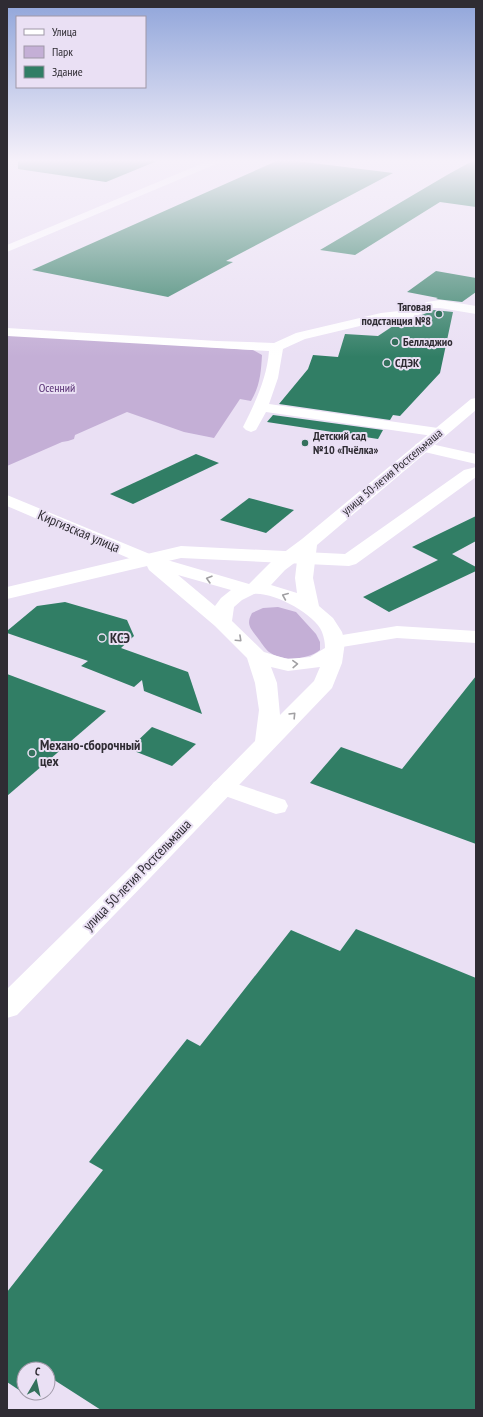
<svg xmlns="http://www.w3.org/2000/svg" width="483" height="1417" font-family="'PT Sans Narrow',sans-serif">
	<rect width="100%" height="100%" fill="#eae0f4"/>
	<g fill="#c4afd6">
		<path d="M7,334L253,350L262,355C261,372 260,386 251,401L240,399L214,438L184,432L127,412L75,435L74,439L68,441L62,442L7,466Z"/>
		<path d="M278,607L296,612L316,634L320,642V650C307,660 283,662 269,652C265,649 261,642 257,637C250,628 246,624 252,613L263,608Z"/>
	</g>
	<g fill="#317e65">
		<path d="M18,159H162L106,182L18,169Z"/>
		<path d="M281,159L393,173L226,261L233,262L168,297L32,270Z"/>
		<path d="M476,159V207L440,202L355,255L320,250L447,175Z"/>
		<path d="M436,271L476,278V292L462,302L436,299L438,298L407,292Z"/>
		<path d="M434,310L453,312L440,373L400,416L393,415L390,420L279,404L308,369L313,355L338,357L345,334L378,336L402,320L412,319Z"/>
		<path d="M273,415L383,430L378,439L267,422Z"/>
		<path d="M196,454L219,463L133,504L110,494Z"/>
		<path d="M249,498L294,510L266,533L220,520Z"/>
		<path d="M476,516V541L452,554L476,567V571L389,612L363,597L438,560L412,547Z"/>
		<path d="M65,602L127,620L134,636L121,648L188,672L202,714L144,691L142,680L134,687L81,666L88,661L7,633V631L37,606Z"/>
		<path d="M7,674L106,711L7,796Z"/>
		<path d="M476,676V844L310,783L341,747L402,769Z"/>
		<path d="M152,727L196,744L172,766L129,749Z"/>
		<path d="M356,929L476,978V1410H101L48,1376V1369H24V1393H26L25,1394L7,1382V1292L103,1170L89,1162L187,1039L200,1046L291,930L340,951Z"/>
	</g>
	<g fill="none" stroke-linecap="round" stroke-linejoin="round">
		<g fill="#fff" fill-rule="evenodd">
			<path d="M213,159H225L223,161L7,252V245Z"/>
			<path d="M440,300L476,306V314L440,308H434L411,318L381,321L305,339L283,349L278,378L269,404L445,429L448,432L445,435L440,437L266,412L256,430L251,432L246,430L243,427C255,403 267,378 269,351L7,336V328L217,341L274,343L296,333L381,313L408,310L427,302Z"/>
			<path d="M422,442L476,454V464L416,450L414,447L416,444Z"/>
			<path d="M476,467V477L356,564L349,566L181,558L7,599V587L181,546L345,554L464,470Z"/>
			<path d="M397,626L476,631V643L397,638L336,648L329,646L326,642L329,638L336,636Z"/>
			<path d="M222,779L285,800L288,806L285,812L276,814L214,792L210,787L214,782Z"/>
		</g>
		<path fill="#fff" fill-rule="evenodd" d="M476,398V410L317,545L313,578L319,606L333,618L342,632L345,642L342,663L332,688L150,878L17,1015L7,1018V989L132,866L255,741L259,710L255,683L247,658L215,626L149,570L147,566L7,506V495L157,557L249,584L271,562L302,539L471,399ZM297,561L295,578L297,593L271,585L285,570ZM178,575L231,590L221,598L215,606ZM254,594C273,592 315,614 322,632C324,637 325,643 325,648L310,657L288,659L277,656L264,652L232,621L234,607L242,600ZM271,667L288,671L320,667L314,681L280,715L277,683Z"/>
	</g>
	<defs><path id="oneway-chevron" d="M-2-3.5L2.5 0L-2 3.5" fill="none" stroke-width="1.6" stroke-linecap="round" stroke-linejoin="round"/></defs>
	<g stroke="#a1a0a3">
		<use href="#oneway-chevron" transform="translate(209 579) rotate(-164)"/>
		<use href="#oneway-chevron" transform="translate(285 596) rotate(-157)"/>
		<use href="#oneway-chevron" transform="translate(239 639) rotate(43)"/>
		<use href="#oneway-chevron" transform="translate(295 664) rotate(-2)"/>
		<use href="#oneway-chevron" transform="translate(293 715) rotate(-46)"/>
	</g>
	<linearGradient id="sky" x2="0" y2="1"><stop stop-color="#90a5da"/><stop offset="0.45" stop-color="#f6f1fa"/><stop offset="1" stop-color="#f6f1fa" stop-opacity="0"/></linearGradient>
	<rect width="483" height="357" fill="url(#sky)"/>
	<g fill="#34715c" stroke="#eae0f4" stroke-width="1.5">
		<circle cx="439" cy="314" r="4"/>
		<circle cx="395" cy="342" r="4"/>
		<circle cx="387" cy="363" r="4"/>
		<circle cx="305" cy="443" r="4"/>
		<circle cx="102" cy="638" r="4"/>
		<circle cx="32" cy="753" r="4"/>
	</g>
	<g text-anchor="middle" stroke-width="4" stroke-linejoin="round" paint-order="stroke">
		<g font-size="12" font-weight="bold" fill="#2f2c33" stroke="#eae0f4" text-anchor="start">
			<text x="431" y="311" text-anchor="end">Тяговая<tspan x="431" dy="14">подстанция №8</tspan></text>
			<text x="403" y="346">Белладжио</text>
			<text x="395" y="367">СДЭК</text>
			<text x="313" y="440">Детский сад<tspan x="313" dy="14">№10 «Пчёлка»</tspan></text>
		</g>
		<g font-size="12" fill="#572f73" stroke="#eae0f4">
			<text x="57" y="392">Осенний</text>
		</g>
		<g font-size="12" fill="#2f2c33" stroke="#eae0f4">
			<text transform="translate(392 472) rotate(-40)" y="4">улица 50-летия Ростсельмаша</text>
		</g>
		<g font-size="14" fill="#2f2c33" stroke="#eae0f4">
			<text transform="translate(79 531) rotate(23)" y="5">Киргизская улица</text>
			<text transform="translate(137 875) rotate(-46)" y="5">улица 50-летия Ростсельмаша</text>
		</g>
		<g font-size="14" font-weight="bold" fill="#2f2c33" stroke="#eae0f4" text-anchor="start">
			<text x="110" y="643">КСЭ</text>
			<text x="40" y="750">Механо-сборочный<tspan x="40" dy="16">цех</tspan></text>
		</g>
	</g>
	<rect width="483" height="1417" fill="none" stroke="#2f2c33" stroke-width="16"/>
	<rect x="16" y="16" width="130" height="72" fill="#eae0f4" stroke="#9f98a7"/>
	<rect x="24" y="29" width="20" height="6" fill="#ffffff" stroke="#9f98a7"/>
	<text x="52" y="36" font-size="12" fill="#2f2c33">Улица</text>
	<rect x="24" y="46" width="20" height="12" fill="#c4afd6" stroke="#9f98a7"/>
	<text x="52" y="56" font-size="12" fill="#2f2c33">Парк</text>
	<rect x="24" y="66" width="20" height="12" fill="#317e65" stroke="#9f98a7"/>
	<text x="52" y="76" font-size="12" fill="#2f2c33">Здание</text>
	<g transform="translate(36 1381) rotate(9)"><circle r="19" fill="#eae0f4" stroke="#9f98a7"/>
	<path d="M0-3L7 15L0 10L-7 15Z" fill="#34715c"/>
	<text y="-6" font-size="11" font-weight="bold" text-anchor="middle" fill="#2f2c33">С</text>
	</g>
</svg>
